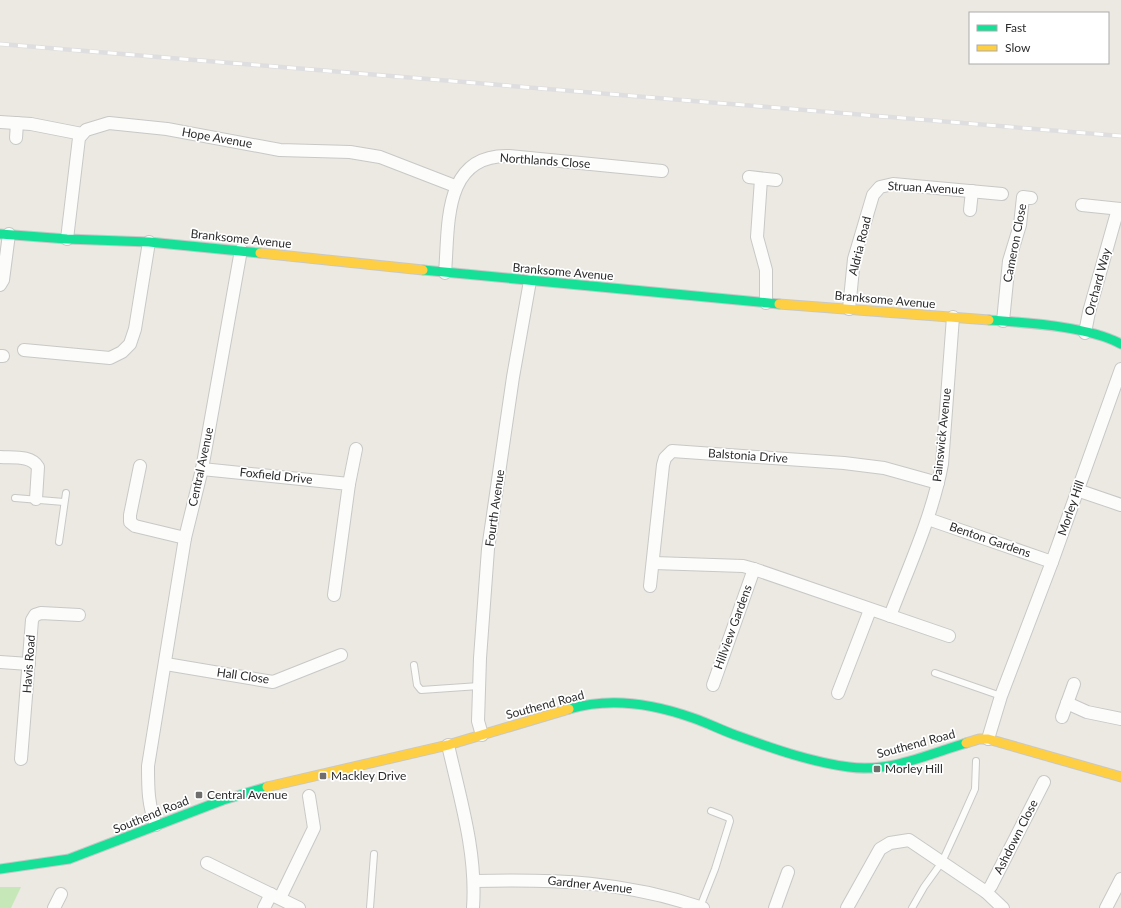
<svg xmlns="http://www.w3.org/2000/svg" width="1121" height="908" font-family="Lato,sans-serif">
	<rect width="100%" height="100%" fill="#ebe9e2"/>
	<path fill="#c6e8b9" d="M0,887H21L11,908H0Z"/>
	<g fill="none" stroke-linecap="round" stroke-linejoin="round">
		<defs>
			<g id="lane">
				<path d="M15,498L64,502"/>
				<path d="M59,542L66,493"/>
				<path d="M414,665L417,685L421,690L479,686"/>
				<path d="M935,673L1001,696"/>
				<path d="M700,907L715,869L730,821L729,818L711,811"/>
				<path d="M370,908L374,854"/>
				<path d="M912,908L924,887L942,862L959,825L975,789L976,761"/>
			</g>
			<g id="street">
				<path d="M0,122L31,124L82,134"/>
				<path d="M16,138L17,123"/>
				<path d="M749,177L776,180"/>
				<path d="M761,179L757,237L766,270V303"/>
				<path d="M1082,205L1121,209"/>
				<path d="M970,210L972,191"/>
				<path d="M67,239L79,138L86,130L109,123L167,129L280,150L350,152L380,157L455,186"/>
				<path d="M445,273C449,226 442,154 509,156L662,171"/>
				<path d="M0,285L3,280L9,234"/>
				<path d="M849,309L854,259L873,195L880,187L893,184L1002,194"/>
				<path d="M1003,321L1009,261L1020,225L1023,197L1031,198"/>
				<path d="M1085,333L1089,312L1118,209"/>
				<path d="M24,350L110,358L122,352L130,344L135,329L149,242"/>
				<path d="M0,356H3"/>
				<path d="M0,457C13,458 31,455 38,467L36,499"/>
				<path d="M140,466L130,515V522L135,526L185,538"/>
				<path d="M202,469L349,484L334,595"/>
				<path d="M349,484L356,449"/>
				<path d="M1077,490L1121,505"/>
				<path d="M928,519L1052,562"/>
				<path d="M654,563L743,566L754,569L949,636"/>
				<path d="M650,586L663,465L665,458L672,451L844,463L884,468L938,483"/>
				<path d="M890,616C909,566 932,517 942,464L953,317"/>
				<path d="M0,662L29,664"/>
				<path d="M166,664L273,682L341,655"/>
				<path d="M713,685L754,569"/>
				<path d="M838,693L870,610"/>
				<path d="M1067,703L1087,712L1121,719"/>
				<path d="M1062,717L1074,684"/>
				<path d="M482,735L478,721L480,658L488,549L513,377L530,281"/>
				<path d="M988,739L1001,696L1052,562L1121,369"/>
				<path d="M448,745C460,798 477,853 473,908"/>
				<path d="M21,759L32,620L35,615L41,613L79,615"/>
				<path d="M156,825C148,805 148,788 148,766L185,538L202,469L241,250"/>
				<path d="M207,863L299,908"/>
				<path d="M474,881C556,879 624,881 703,908"/>
				<path d="M986,892L991,886L1044,782"/>
				<path d="M280,898L314,828L309,796"/>
				<path d="M54,908L61,894"/>
				<path d="M264,908L271,894"/>
				<path d="M775,908L788,872"/>
				<path d="M847,908L880,849L890,843L909,840L986,892L1003,908"/>
				<path d="M1106,908L1121,879"/>
			</g>
			<g id="fast">
				<path d="M0,234L67,239L149,242L260,253"/>
				<path d="M423,270L779,304"/>
				<path d="M989,320C1027,323 1088,326 1121,344"/>
				<path d="M569,709C609,697 654,704 693,718C708,723 723,731 738,736C774,749 811,762 849,767C889,773 929,754 966,743"/>
				<path d="M0,869L69,859L223,800L267,787"/>
			</g>
			<g id="slow">
				<path d="M260,253L423,270"/>
				<path d="M779,304L989,320"/>
				<path d="M966,743L979,739H988L1121,777"/>
				<path d="M267,787L448,745L569,709"/>
			</g>
		</defs>
		<use href="#lane" stroke="#c8c8c7" stroke-width="8"/>
		<use href="#street" stroke="#c8c8c7" stroke-width="14"/>
		<use href="#fast" stroke="#c8c8c7" stroke-width="11"/>
		<use href="#slow" stroke="#c8c8c7" stroke-width="11"/>
		<use href="#lane" stroke="#fcfcfb" stroke-width="6"/>
		<use href="#street" stroke="#fcfcfb" stroke-width="12"/>
		<use href="#fast" stroke="#16e098" stroke-width="9"/>
		<use href="#slow" stroke="#ffcf43" stroke-width="9"/>
		<defs>
			<path id="rail" d="M0,44L1121,136"/>
		</defs>
		<use href="#rail" stroke="#dedee0" stroke-width="4.5"/>
		<use href="#rail" stroke="#fff" stroke-width="3" stroke-dasharray="9" stroke-linecap="butt"/>
	</g>
	<g fill="#6f6e6c" stroke="#fff" stroke-width="1.5">
		<rect x="873" y="765" width="8" height="8" rx="2"/>
		<rect x="319" y="772" width="8" height="8" rx="2"/>
		<rect x="195" y="791" width="8" height="8" rx="2"/>
	</g>
	<g text-anchor="middle" stroke-width="3.5" stroke-linejoin="round" paint-order="stroke">
		<g font-size="12" fill="#2c2c2c" stroke="#fff">
			<text transform="translate(217 138) rotate(10)" y="4">Hope Avenue</text>
			<text transform="translate(545 161) rotate(4)" y="4">Northlands Close</text>
			<text transform="translate(926 188) rotate(3)" y="4">Struan Avenue</text>
			<text transform="translate(241 239) rotate(6)" y="4">Branksome Avenue</text>
			<text transform="translate(1015 243) rotate(-79)" y="4">Cameron Close</text>
			<text transform="translate(860 246) rotate(-76)" y="4">Aldria Road</text>
			<text transform="translate(563 272) rotate(5)" y="4">Branksome Avenue</text>
			<text transform="translate(1098 282) rotate(-75)" y="4">Orchard Way</text>
			<text transform="translate(885 300) rotate(5)" y="4">Branksome Avenue</text>
			<text transform="translate(942 435) rotate(-84)" y="4">Painswick Avenue</text>
			<text transform="translate(748 456) rotate(4)" y="4">Balstonia Drive</text>
			<text transform="translate(201 467) rotate(-78)" y="4">Central Avenue</text>
			<text transform="translate(276 476) rotate(6)" y="4">Foxfield Drive</text>
			<text transform="translate(495 508) rotate(-82)" y="4">Fourth Avenue</text>
			<text transform="translate(1071 508) rotate(-71)" y="4">Morley Hill</text>
			<text transform="translate(990 540) rotate(19)" y="4">Benton Gardens</text>
			<text transform="translate(733 627) rotate(-70)" y="4">Hillview Gardens</text>
			<text transform="translate(29 664) rotate(-86)" y="4">Havis Road</text>
			<text transform="translate(243 676) rotate(8)" y="4">Hall Close</text>
			<text transform="translate(545 705) rotate(-15)" y="4">Southend Road</text>
			<text transform="translate(916 744) rotate(-15)" y="4">Southend Road</text>
			<text transform="translate(151 815) rotate(-22)" y="4">Southend Road</text>
			<text transform="translate(1016 837) rotate(-63)" y="4">Ashdown Close</text>
			<text transform="translate(590 885) rotate(6)" y="4">Gardner Avenue</text>
		</g>
		<g font-size="12" fill="#2c2c2c" stroke="#fff" text-anchor="start">
			<text x="885" y="773">Morley Hill</text>
			<text x="331" y="780">Mackley Drive</text>
			<text x="207" y="799">Central Avenue</text>
		</g>
	</g>
	<rect x="969" y="12" width="140" height="52" fill="#ffffff" stroke="#ababab"/>
	<rect x="977" y="25" width="20" height="6" fill="#16e098" stroke="#ababab"/>
	<text x="1005" y="32" font-size="12" fill="#2c2c2c">Fast</text>
	<rect x="977" y="45" width="20" height="6" fill="#ffcf43" stroke="#ababab"/>
	<text x="1005" y="52" font-size="12" fill="#2c2c2c">Slow</text>
</svg>
